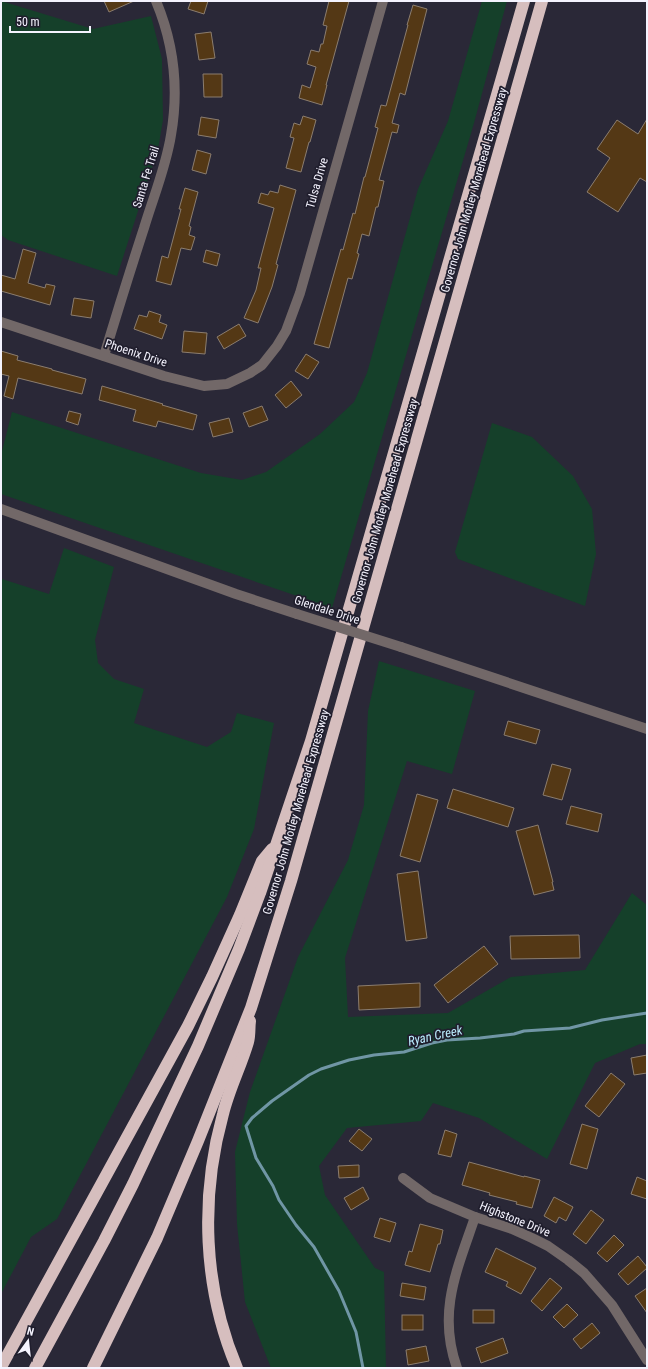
<svg xmlns="http://www.w3.org/2000/svg" width="648" height="1369" font-family="'Roboto Condensed',sans-serif">
	<rect width="100%" height="100%" fill="#2a2837"/>
	<g fill="#15402a">
		<path d="M1,1L93,29L151,16L162,59L163,120L158,149L117,276L8,240L1,235Z"/>
		<path d="M482,1H507L474,123L332,608L1,494V455L12,412L201,473L242,480L266,472L320,434L354,402L367,373L418,189L448,121Z"/>
		<path d="M492,423L532,437L573,476L592,509L596,554L585,606L458,559L455,552Z"/>
		<path d="M64,548L114,567L95,640L98,663L114,679L144,689L134,723L207,747L231,732L237,713L274,723L254,829L227,897L57,1219L31,1237L1,1294V577L2,579L49,594Z"/>
		<path d="M379,661L475,691L452,774L407,761L345,958L348,1017L448,1013L511,977L585,970L632,893L647,905V1044H640L595,1063L547,1159L479,1118L433,1103L421,1121L347,1128L319,1166L325,1195L375,1268L384,1272L386,1368H271L245,1302L237,1224L235,1152L250,1092L298,957L348,860L364,805L368,711Z"/>
	</g>
	<g fill="none" stroke-linecap="round" stroke-linejoin="round">
		<path stroke="#7096a5" stroke-width="3" d="M363,1368L356,1332L339,1291L314,1247L296,1225L279,1200L273,1186L256,1158L246,1126L252,1118L272,1101L309,1075L321,1069L349,1060L374,1055L404,1052L432,1043L447,1040L480,1038L514,1034L524,1031L570,1028L602,1020L647,1013"/>
	</g>
	<g fill="#543815" stroke="#8b7d6f">
		<path d="M104,1H134L109,12Z"/>
		<path d="M191,1H208L204,14L188,9Z"/>
		<path d="M329,1H349L326,85H327L322,105L299,98L302,85L310,88L316,67L307,64L311,50L319,52L321,44H323L327,26L323,25Z"/>
		<path d="M413,5L427,9L405,95L400,93L392,123L399,125L397,133L392,132L379,180L384,181L378,207H376L369,236L362,234L357,253L359,254L352,279L348,278L329,348L314,344L341,249L343,250L353,213L355,214L364,177H365L378,128L375,127L381,105L386,106L408,25H407Z"/>
		<path d="M211,32L215,58L199,60L195,34Z"/>
		<path d="M203,74H222V97H204Z"/>
		<path d="M303,116L316,120L310,142H309L301,172L286,168L294,138L290,137L294,123L300,125Z"/>
		<path d="M201,117L219,120L216,138L198,135Z"/>
		<path d="M647,119V182L640,178L618,212L587,192L610,158L597,149L617,120L638,134Z"/>
		<path d="M197,150L211,154L206,174L192,170Z"/>
		<path d="M280,185L296,190L276,264L278,265L272,287L258,323L244,318L256,290L261,268H258L274,208L258,203L261,193L268,195L270,191L278,193Z"/>
		<path d="M185,188L198,192L189,226L191,227L189,235L195,237L191,250L181,248L171,285L156,281L162,256L168,258L181,209H179Z"/>
		<path d="M23,249L36,253L28,283L45,288L46,284L55,286L50,305L1,291V275L15,279Z"/>
		<path d="M206,250L220,254L217,266L203,262Z"/>
		<path d="M74,298L94,301L91,318L71,315Z"/>
		<path d="M149,311L161,315L159,322L167,325L162,339L134,329L139,315L147,317Z"/>
		<path d="M239,324L246,336L224,349L217,337Z"/>
		<path d="M184,331L207,333L205,354L182,352Z"/>
		<path d="M1,351L18,356L17,360L52,369V370L86,379L82,394L18,378L13,399L4,396L9,376L1,374Z"/>
		<path d="M306,354L319,362L308,379L295,371Z"/>
		<path d="M291,381L302,395L286,408L275,395Z"/>
		<path d="M102,386L163,404L162,405L197,415L193,430L158,421L156,427L133,421L136,410L99,400Z"/>
		<path d="M262,406L268,420L249,427L243,413Z"/>
		<path d="M69,411L81,414L78,425L66,421Z"/>
		<path d="M229,418L233,432L213,437L209,423Z"/>
		<path d="M508,721L540,730L536,744L504,735Z"/>
		<path d="M552,764L571,769L562,800L543,795Z"/>
		<path d="M453,789L514,808L508,827L447,808Z"/>
		<path d="M417,794L438,800L420,862L400,856Z"/>
		<path d="M571,806L602,814L598,832L566,824Z"/>
		<path d="M538,825L553,882H552L554,890L534,895L516,831Z"/>
		<path d="M418,871L427,938L406,941L397,874Z"/>
		<path d="M579,935L580,958L511,959L510,936Z"/>
		<path d="M484,946L498,964L448,1003L434,985Z"/>
		<path d="M420,983V1007L359,1010L358,986Z"/>
		<path d="M647,1055V1073L634,1075L631,1058Z"/>
		<path d="M611,1073L625,1084L599,1117L585,1106Z"/>
		<path d="M582,1124L598,1129L587,1169L570,1164Z"/>
		<path d="M359,1129L372,1139L362,1151L349,1141Z"/>
		<path d="M445,1130L457,1134L451,1157L438,1154Z"/>
		<path d="M469,1162L524,1177V1176L540,1180L532,1208L516,1204L517,1202L489,1195L490,1193L462,1185Z"/>
		<path d="M359,1165V1177L339,1178L338,1166Z"/>
		<path d="M637,1177L647,1181V1199L631,1194Z"/>
		<path d="M363,1187L369,1199L351,1210L344,1198Z"/>
		<path d="M554,1197L573,1207L566,1221L559,1217L556,1223L544,1216Z"/>
		<path d="M591,1210L604,1220L586,1244L573,1234Z"/>
		<path d="M380,1218L396,1223L390,1242L374,1237Z"/>
		<path d="M420,1224L443,1230L440,1244H438L430,1272L405,1265L409,1251L412,1252Z"/>
		<path d="M614,1235L624,1245L607,1262L597,1253Z"/>
		<path d="M496,1248L536,1268L521,1294L506,1286L508,1282L485,1272Z"/>
		<path d="M638,1256L647,1267V1268L628,1285L618,1274Z"/>
		<path d="M550,1278L562,1288L542,1311L531,1301Z"/>
		<path d="M402,1283L426,1287L424,1300L400,1296Z"/>
		<path d="M647,1288V1313L635,1296Z"/>
		<path d="M567,1304L578,1315L564,1328L553,1317Z"/>
		<rect x="473" y="1310" width="21" height="13"/>
		<rect x="402" y="1315" width="21" height="15"/>
		<path d="M592,1323L600,1333L581,1349L573,1339Z"/>
		<path d="M503,1338L508,1353L481,1363L476,1348Z"/>
		<path d="M426,1346L429,1361L408,1365L406,1350Z"/>
	</g>
	<g fill="none" stroke-linecap="round" stroke-linejoin="round">
		<g stroke="#726868" stroke-width="10">
			<path d="M1,322L164,376L204,386L227,384L250,373L262,365L277,346L286,331L300,293L383,1"/>
			<path d="M104,356C117,313 130,271 144,228C153,198 166,167 171,135C179,89 174,44 156,1"/>
			<path d="M1,509L236,594L297,614"/>
			<path d="M401,647L647,729"/>
			<path d="M403,1178L430,1198L475,1217L512,1229L532,1238L548,1246L568,1260L584,1273L612,1305L647,1360"/>
			<path d="M457,1368C437,1312 457,1270 475,1217"/>
		</g>
		<g stroke="#d6bebe" stroke-width="12">
			<path d="M1,1367L188,1026L212,977L240,915L262,861L272,849"/>
			<path d="M35,1368L104,1241L133,1184L198,1046L239,949L260,893L311,741L524,1"/>
			<path d="M93,1368L157,1238L198,1141L251,1008L291,881L542,1"/>
			<path d="M237,1368C203,1288 200,1197 223,1114C229,1089 241,1066 248,1042C250,1035 249,1028 250,1021"/>
		</g>
		<path stroke="#726868" stroke-width="10" d="M297,614L401,647"/>
	</g>
	<g text-anchor="middle" stroke-width="3.5" stroke-linejoin="round" paint-order="stroke">
		<g font-size="12" fill="#f4f3fe" stroke="#201e2d">
			<text transform="translate(146 177) rotate(-73)" y="4">Santa Fe Trail</text>
			<text transform="translate(317 183) rotate(-74)" y="4">Tulsa Drive</text>
			<text transform="translate(474 190) rotate(-74)" y="4">Governor John Motley Morehead Expressway</text>
			<text transform="translate(136 353) rotate(18)" y="4">Phoenix Drive</text>
			<text transform="translate(385 501) rotate(-74)" y="4">Governor John Motley Morehead Expressway</text>
			<text transform="translate(327 610) rotate(18)" y="4">Glendale Drive</text>
			<text transform="translate(296 812) rotate(-74)" y="4">Governor John Motley Morehead Expressway</text>
			<text transform="translate(515 1219) rotate(22)" y="4">Highstone Drive</text>
		</g>
		<g font-size="13" font-style="italic" fill="#bbedfe" stroke="#201e2d">
			<text transform="translate(435 1035) rotate(-12)" y="5">Ryan Creek</text>
		</g>
	</g>
	<rect width="648" height="1369" fill="none" stroke="#f4f3fe" stroke-width="4"/>
	<g transform="translate(28 1341) rotate(15)" stroke="#201e2d" stroke-width="3" paint-order="stroke">
	<path d="M0-3L7 15L0 10L-7 15Z" fill="#f4f3fe"/>
	<text y="-6" font-size="11" font-weight="bold" text-anchor="middle" fill="#f4f3fe">N</text>
	</g>
	<path d="M10 26v6h80v-6" fill="none" stroke="#f4f3fe" stroke-width="2"/>
	<text x="16" y="26" font-size="12" fill="#f4f3fe" stroke="#201e2d" stroke-width="3" paint-order="stroke">50 m</text>
</svg>
